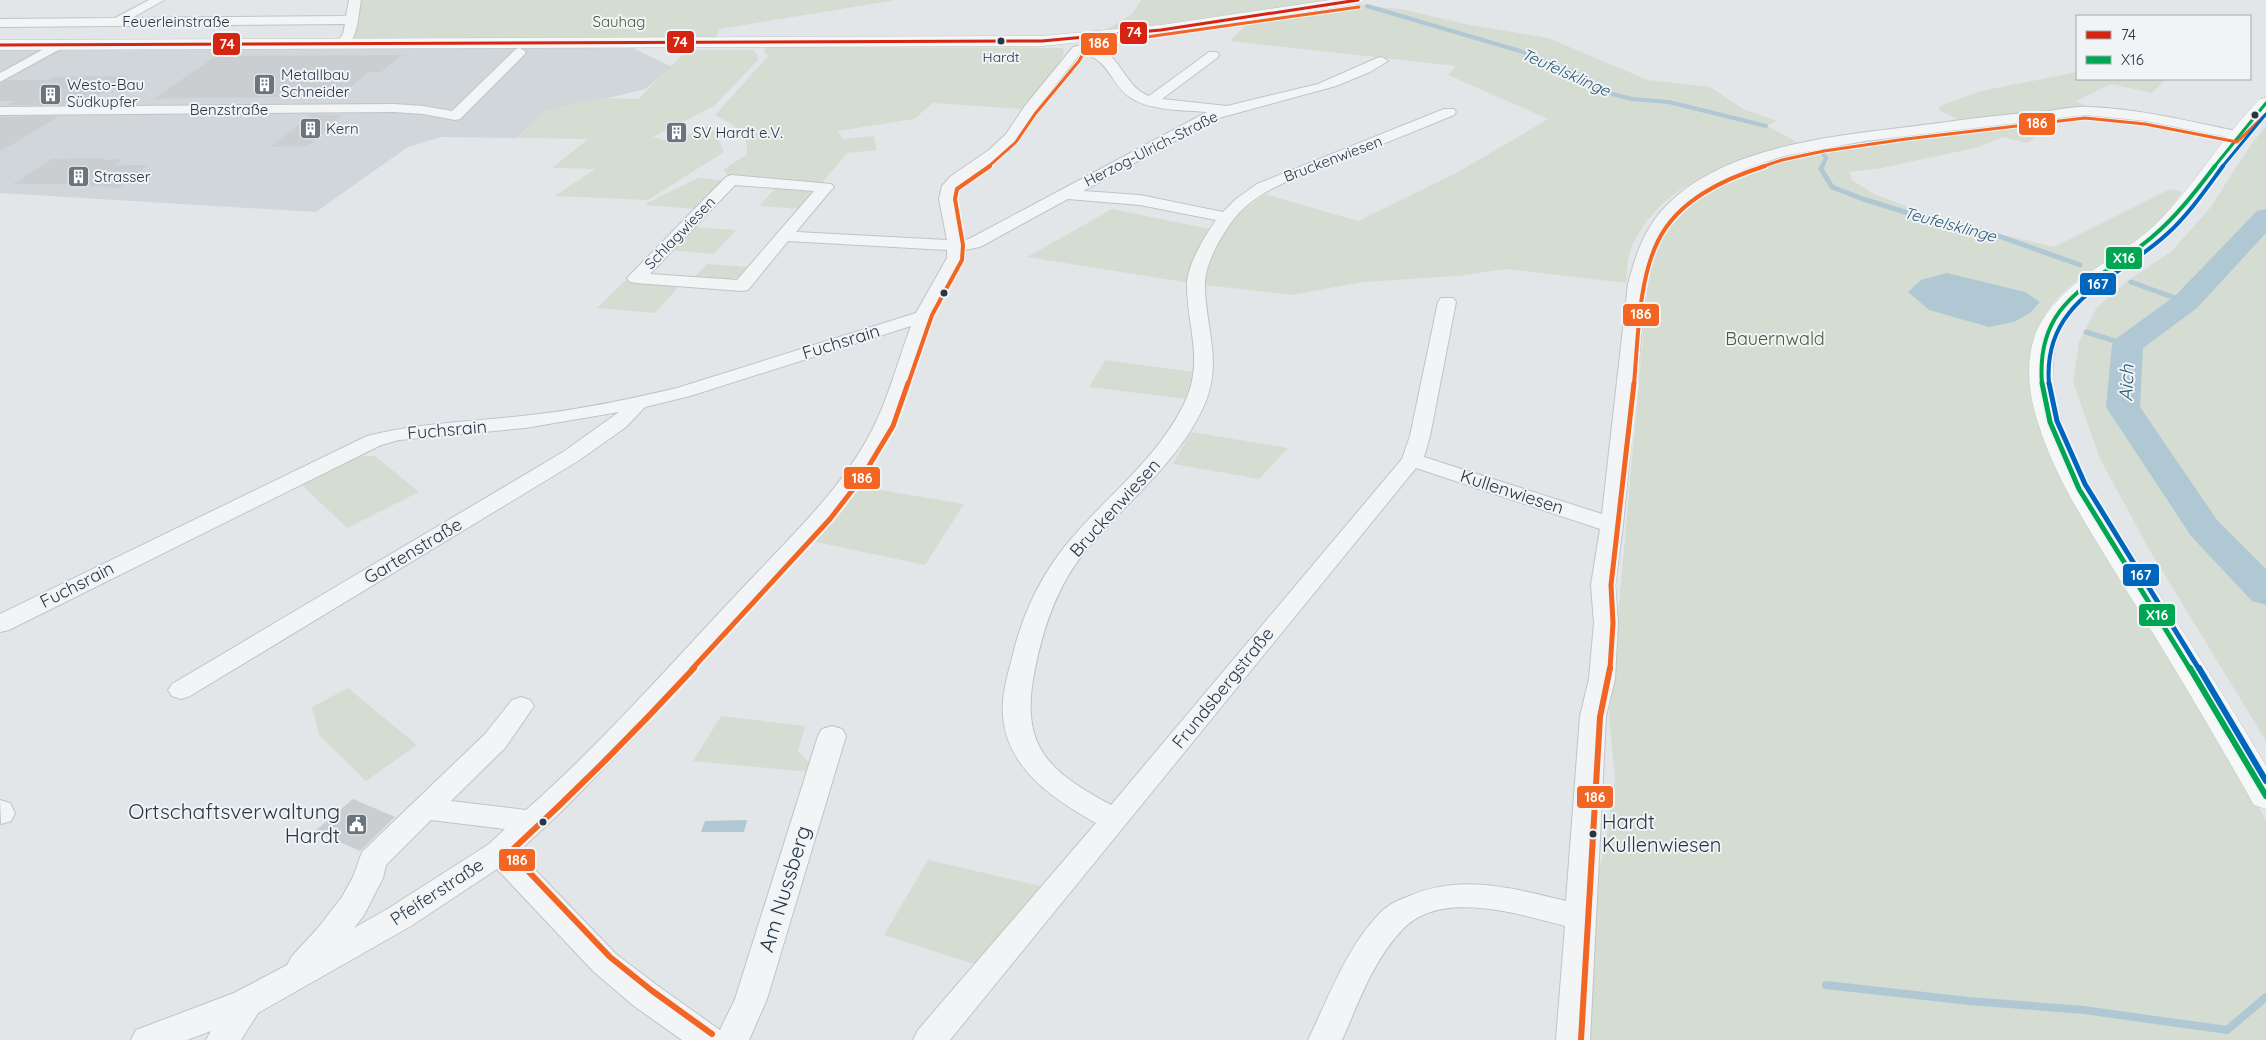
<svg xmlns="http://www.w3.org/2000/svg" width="2266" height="1040" font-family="Quicksand,sans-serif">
	<rect width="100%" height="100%" fill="#e3e6e8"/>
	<path fill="#d1d6db" d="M0,45L629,46L672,67L645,89L543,114L517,138L441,137L408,147L316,212L0,193Z"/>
	<g fill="#d5ddd3">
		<path d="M355,0H896L720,29L714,39L345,40Z"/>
		<path d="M1141,0H1349L1363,5L1406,10L1465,24L1548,38L1648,80L1710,87L1743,109L1777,121L1767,126L1799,143C1736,159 1658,183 1631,249C1627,259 1627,272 1626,283L1506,269L1458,276L1363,282L1292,295L1196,284L1027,257L1112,209L1225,232L1241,212L1265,194L1358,221L1458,172L1548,119L1448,75L1456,66L1230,41L1256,14L1099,34L1132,14Z"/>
		<path d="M767,47L1061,48L1064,49C1065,64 1031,96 1021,109L933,103L914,119L838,131L842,139L874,136L877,150L847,153L822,183L728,176L724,169L746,155C752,133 732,124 715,115L768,56L763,51Z"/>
		<path d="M688,50H754L759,59L714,106L653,137L672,142L707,126L715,132L724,152L648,200L555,196L595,169L552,168L588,139L518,138L545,111L602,98L638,99Z"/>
		<path d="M2077,72V79H2166L2152,93L2111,84L2076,101L2089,107L2068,108L1961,121L1938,110L1940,106L1981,91Z"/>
		<path d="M2018,123L2042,132L2028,143L2003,137L1979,147L1882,168L1850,172L1852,180L1874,194L1922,212L1995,233L2054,247L2170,189L2182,192C2172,206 2162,221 2148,233C2116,260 2059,280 2043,321C2037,338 2036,375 2033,394L2266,820V1040H1589L1596,882L1605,847L1615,778L1609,718L1648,279C1655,257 1659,234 1675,216C1746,140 1918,134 2018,123Z"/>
		<path d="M2266,126V741L2149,549L2100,459L2073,382L2079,342L2097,307L2126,282L2172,251L2210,208L2250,146Z"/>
		<path d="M698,178L723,180L695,209L647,205V203Z"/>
		<path d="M778,185L811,189L814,191L801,209L759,206Z"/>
		<path d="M692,227L736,230L714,254L669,250Z"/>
		<path d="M707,264L751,267C734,286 716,280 693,278Z"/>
		<path d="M626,280L681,284L655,313L597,308Z"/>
		<path d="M1105,360L1193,372L1186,399L1089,387Z"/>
		<path d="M1191,432L1288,448L1259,479L1173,464Z"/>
		<path d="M353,456H375L419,492L347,528L299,482Z"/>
		<path d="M857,486L964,504L925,565L811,541Z"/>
		<path d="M348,688L417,745L366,781L319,735L312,707Z"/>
		<path d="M721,716L805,726L798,751L812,766L810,772L693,761Z"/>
		<path d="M928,860L1041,886L977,965L884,935Z"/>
	</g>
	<g fill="#b0c7d4">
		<path d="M1947,273L2025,292L2040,302L2030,313L2014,322L1989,327L1929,310L1908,292L1921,280Z"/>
		<path d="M747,820L744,832H701L705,821Z"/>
	</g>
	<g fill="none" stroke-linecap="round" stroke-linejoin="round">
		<g stroke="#b0c7d4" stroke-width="4">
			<path d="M1367,6L1520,51L1576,73L1605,92L1632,99L1669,102L1766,126"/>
			<path d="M1821,150L1826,158L1822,167"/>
		</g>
		<g stroke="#b0c7d4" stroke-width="5">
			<path d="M1822,166L1821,169L1832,187L1863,199L1924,218L1993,234L2080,265"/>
			<path d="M2131,282L2186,302"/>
			<path d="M2086,332L2128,345"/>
		</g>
		<path stroke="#b0c7d4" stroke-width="8" d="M1826,985L1969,1001L2084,1010L2227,1030L2266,997"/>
		<path fill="#b0c7d4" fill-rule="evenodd" d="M2266,209V233L2197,308L2143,348L2140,407L2217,520L2266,569V605L2252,601L2191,536L2106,407L2112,345L2117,338L2175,296L2257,211Z"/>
	</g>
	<g fill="#cbced1">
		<path d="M402,55L381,72H369L340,96L153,99L216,56Z"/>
		<path d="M130,76L92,100H86L79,105H9L15,101H0V84L7,80H48L53,77Z"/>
		<path d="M310,115H341L333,122H337L307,146L271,147Z"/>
		<path d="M59,116L20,140L0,151V117Z"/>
		<path d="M105,158L103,160L123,159L115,165H148L118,188L69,184H13L52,159Z"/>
		<path d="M353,799L395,817L360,851L315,831Z"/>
	</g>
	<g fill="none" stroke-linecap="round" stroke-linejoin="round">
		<defs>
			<g id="street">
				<path d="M149,0H164L132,18L346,16L349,0H361C358,14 359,43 342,47L336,43L343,34L345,24L0,27V19L115,18Z"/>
				<path d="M60,40L64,41L66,44L64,47L0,82V73Z"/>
				<path d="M1077,46C1085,47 1093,47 1101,50C1122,59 1126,88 1149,96L1209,52H1217L1219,55L1217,58L1162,99L1227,106L1318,84L1377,58L1382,57L1388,61L1370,72L1336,86L1215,119L1083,191L1140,195L1223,212L1236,199L1257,184L1444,109H1454L1456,112L1454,115C1415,131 1376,147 1337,162C1302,176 1264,186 1238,214C1224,230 1204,264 1205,285C1205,327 1222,358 1206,401C1180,463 1124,503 1083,554C1056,588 1042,631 1034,674C1020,748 1050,772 1111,805L1402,459L1410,436L1438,302L1441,298H1453L1456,302L1430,436L1424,457L1602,514L1628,284C1636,254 1645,226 1668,204C1733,139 1861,134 1947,122C1981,117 2015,114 2049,111C2063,109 2076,106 2090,107C2140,109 2188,121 2236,131L2243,135L2236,139L2146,121L2085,115L1865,141L1784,156L1745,169L1709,187L1679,211L1659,238L1646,284L1623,525L1615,585L1618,623L1615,679L1606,716L1590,1040H1556L1565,926C1519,914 1441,889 1403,929C1373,960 1359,1002 1342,1040H1308C1329,997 1347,946 1381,912C1388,905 1398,900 1407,897C1460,873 1512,888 1566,901L1580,716L1589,679L1594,623L1591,585L1600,529L1416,468L950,1040H913L918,1030L1096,823C1055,800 1007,769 1003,716C1001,694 1009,671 1014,650C1024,611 1041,576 1066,545C1105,497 1156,461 1184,404C1205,361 1187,328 1187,285C1187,265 1205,236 1216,220L1140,205L1068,199L980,247L964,250L963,258L934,312L896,423L863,480L832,519L642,729L564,809L518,852L616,954L658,986L720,1030L735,999L818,736L822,729L832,726L842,729L846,736L767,999L749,1040H682L634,1006L594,972L497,869L411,926L258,1013L241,1040H206L211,1031L187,1040H131L136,1030L234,993L287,965L292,956L317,929L342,897L353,877L362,852L485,734L512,700L521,697L530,700L534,706L505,748L451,801L526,810C601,744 667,668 735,596C783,544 846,487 876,422C890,392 899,358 911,326L690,396L645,407L626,427L578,461L190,696L181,699L172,696L168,690L172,684L563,452L619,412L525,428L399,440L381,445L9,630L0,632V614L367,436C417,423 470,422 522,416C574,411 626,400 677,388L916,313L947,258V250L788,241L748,290L742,291L636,283L630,282L627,278L726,177L731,175L831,184L834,187L831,190L796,232L947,240L939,199L942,186L951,176L989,150L1006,134L1024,107L1073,47ZM1080,54C1109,56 1110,85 1131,98C1151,111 1184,110 1207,112L969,239L963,240L955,199L958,187L999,156L1016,140L1034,112ZM735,185L814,191L737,280L650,274ZM431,820L505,829L489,844L389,908L354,928L364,915L383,878L386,865Z"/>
				<path d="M520,48L526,52L524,55L460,119L455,120L423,114L394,112L0,115V107L394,104L423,106L452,111L516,49Z"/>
				<path d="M0,800L10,803L15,813L11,821L1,824Z"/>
			</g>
			<g id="secondary">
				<path d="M1330,0H1365L1358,4L1161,34L1042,46L0,50V40L1042,36L1161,25Z"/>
				<path d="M2266,98V112C2225,153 2201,208 2156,244C2124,270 2079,289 2061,328C2048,357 2053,393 2062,422C2079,473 2110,518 2139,562C2181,630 2226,697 2266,766V809L2254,805C2215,736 2175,668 2133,601C2099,544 2058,487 2038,423C2028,393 2024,355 2039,326C2066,277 2120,259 2158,222C2196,184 2222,137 2260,99Z"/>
			</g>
		</defs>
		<use href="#street" stroke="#c1c4c6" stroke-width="2"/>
		<use href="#secondary" stroke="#c1c4c6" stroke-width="1"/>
		<use href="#street" fill="#f2f4f5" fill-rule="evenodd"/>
		<use href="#secondary" fill="#f6f7f7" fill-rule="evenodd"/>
		<defs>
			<path id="bus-1" d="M0,45L1042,41L1161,30L1358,0"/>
			<path id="bus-2-far3" d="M2214,167L2266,103"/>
			<path id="bus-2-far2" d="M2042,384C2035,298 2097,284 2152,237C2176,217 2196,191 2215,166"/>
			<path id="bus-2-far1" d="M2042,383L2050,422L2079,489L2190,669"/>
			<path id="bus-2" d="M2190,668L2266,796"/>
			<g id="bus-3-far3">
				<path d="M988,167L1016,142L1035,114L1079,61L1084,52L1083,46L1359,7"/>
				<path d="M1761,167L1782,160L1824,151L1906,139L2085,118L2145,124L2237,142L2266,114"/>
			</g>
			<g id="bus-3-far2">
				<path d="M908,384L932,315L962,260L963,245L955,199L957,189L990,166"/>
				<path d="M1634,384C1638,341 1638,281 1658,241C1678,200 1724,179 1765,166"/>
			</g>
			<g id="bus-3-far1">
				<path d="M692,669L830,519L861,479L893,426L908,383"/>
				<path d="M1610,669L1613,623L1611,585L1634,383"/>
			</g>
			<g id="bus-3">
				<path d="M694,668C635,732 574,793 510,852L610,957L651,990L712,1034"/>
				<path d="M1581,1040L1600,717L1610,668"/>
			</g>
			<path id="bus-4-far3" d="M2222,167L2266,114"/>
			<path id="bus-4-far2" d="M2049,384C2042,300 2116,281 2167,234C2189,214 2206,189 2223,166"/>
			<path id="bus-4-far1" d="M2049,383L2057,421L2085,484L2199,669"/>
			<path id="bus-4" d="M2199,668L2266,781"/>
		</defs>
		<use href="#bus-1" stroke="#f0f4f7" stroke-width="5"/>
		<use href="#bus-2-far3" stroke="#f0f4f7" stroke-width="5"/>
		<use href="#bus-2-far2" stroke="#f0f4f7" stroke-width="7"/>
		<use href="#bus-2-far1" stroke="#f0f4f7" stroke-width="9"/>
		<use href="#bus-2" stroke="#f0f4f7" stroke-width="10"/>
		<use href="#bus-3-far3" stroke="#f0f4f7" stroke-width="5"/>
		<use href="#bus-3-far2" stroke="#f0f4f7" stroke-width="7"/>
		<use href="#bus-3-far1" stroke="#f0f4f7" stroke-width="9"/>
		<use href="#bus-3" stroke="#f0f4f7" stroke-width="10"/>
		<use href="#bus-4-far3" stroke="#f0f4f7" stroke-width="5"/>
		<use href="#bus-4-far2" stroke="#f0f4f7" stroke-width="7"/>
		<use href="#bus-4-far1" stroke="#f0f4f7" stroke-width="9"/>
		<use href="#bus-4" stroke="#f0f4f7" stroke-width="10"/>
		<use href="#bus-1" stroke="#d62413" stroke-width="3"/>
		<use href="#bus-2-far3" stroke="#00a651" stroke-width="3"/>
		<use href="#bus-2-far2" stroke="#00a651" stroke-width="4"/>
		<use href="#bus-2-far1" stroke="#00a651" stroke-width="5"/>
		<use href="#bus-2" stroke="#00a651" stroke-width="6"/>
		<use href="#bus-3-far3" stroke="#f26522" stroke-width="3"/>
		<use href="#bus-3-far2" stroke="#f26522" stroke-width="4"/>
		<use href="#bus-3-far1" stroke="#f26522" stroke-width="5"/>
		<use href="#bus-3" stroke="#f26522" stroke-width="6"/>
		<use href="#bus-4-far3" stroke="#0065bd" stroke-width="3"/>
		<use href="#bus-4-far2" stroke="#0065bd" stroke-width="4"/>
		<use href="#bus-4-far1" stroke="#0065bd" stroke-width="5"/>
		<use href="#bus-4" stroke="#0065bd" stroke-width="6"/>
	</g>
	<defs>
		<symbol id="building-square" viewBox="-11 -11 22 22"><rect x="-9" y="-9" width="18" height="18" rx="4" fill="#69747d" stroke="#f0f4f7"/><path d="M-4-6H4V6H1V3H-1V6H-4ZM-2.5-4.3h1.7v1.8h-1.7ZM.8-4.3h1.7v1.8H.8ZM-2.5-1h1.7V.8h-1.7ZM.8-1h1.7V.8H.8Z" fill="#fff"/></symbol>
		<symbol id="civic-square" viewBox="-11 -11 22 22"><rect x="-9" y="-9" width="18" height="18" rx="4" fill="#69747d" stroke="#f0f4f7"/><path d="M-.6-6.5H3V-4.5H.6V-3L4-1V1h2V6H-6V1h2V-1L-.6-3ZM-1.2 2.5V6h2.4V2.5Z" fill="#fff"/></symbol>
	</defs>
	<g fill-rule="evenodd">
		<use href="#building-square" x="252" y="72" width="25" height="25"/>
		<use href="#building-square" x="38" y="82" width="25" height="25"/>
		<use href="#building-square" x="298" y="116" width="25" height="25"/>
		<use href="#building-square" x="664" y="120" width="25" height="25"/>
		<use href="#building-square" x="66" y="164" width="25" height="25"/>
		<use href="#civic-square" x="344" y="812" width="25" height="25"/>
	</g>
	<g fill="#283643" stroke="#f0f4f7" stroke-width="2">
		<circle cx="1001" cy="41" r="4.5"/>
		<circle cx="2255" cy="115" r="4.5"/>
		<circle cx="944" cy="293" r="4.5"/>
		<circle cx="543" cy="822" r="4.5"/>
		<circle cx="1593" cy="834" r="4.5"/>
	</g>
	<g text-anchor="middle" stroke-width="4" stroke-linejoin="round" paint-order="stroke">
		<g font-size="14" fill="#283643" stroke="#f0f4f7">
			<text x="1001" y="62">Hardt</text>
		</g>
		<g font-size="15" fill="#283643" stroke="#f0f4f7">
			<text x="176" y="27">Feuerleinstraße</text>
			<text x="229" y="115">Benzstraße</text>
			<text transform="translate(1151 149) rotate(-27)" y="5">Herzog-Ulrich-Straße</text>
			<text transform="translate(1333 159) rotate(-21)" y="5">Bruckenwiesen</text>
			<text transform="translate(680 233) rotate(-46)" y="5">Schlagwiesen</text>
		</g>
		<g font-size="15" fill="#435f35" stroke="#f0f4f7">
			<text x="619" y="27">Sauhag</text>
		</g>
		<g font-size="15" fill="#283643" stroke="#f0f4f7" text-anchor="start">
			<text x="281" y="80">Metallbau<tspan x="281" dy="17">Schneider</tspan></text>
			<text x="67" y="90">Westo-Bau<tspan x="67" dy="17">Südkupfer</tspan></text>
			<text x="326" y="134">Kern</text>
			<text x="693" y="138">SV Hardt e.V.</text>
			<text x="94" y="182">Strasser</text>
		</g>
		<g font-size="16" font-style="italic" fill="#305c79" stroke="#f0f4f7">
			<text transform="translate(1566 72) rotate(24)" y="6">Teufelsklinge</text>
			<text transform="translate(1950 224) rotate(15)" y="6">Teufelsklinge</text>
		</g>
		<g font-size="18" fill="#435f35" stroke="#f0f4f7">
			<text x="1775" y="345">Bauernwald</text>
		</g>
		<g font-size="18" fill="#283643" stroke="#f0f4f7">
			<text transform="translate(841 342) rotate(-17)" y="6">Fuchsrain</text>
			<text transform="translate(447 430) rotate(-5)" y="6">Fuchsrain</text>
			<text transform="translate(1512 492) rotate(18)" y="6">Kullenwiesen</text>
			<text transform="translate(1115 508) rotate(-48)" y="6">Bruckenwiesen</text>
			<text transform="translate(413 551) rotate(-31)" y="6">Gartenstraße</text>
			<text transform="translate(77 585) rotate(-27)" y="6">Fuchsrain</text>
			<text transform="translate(1223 688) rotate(-51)" y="6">Frundsbergstraße</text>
			<text transform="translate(437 892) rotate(-33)" y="6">Pfeiferstraße</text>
		</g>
		<g font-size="19" font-style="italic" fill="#305c79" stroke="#f0f4f7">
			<text transform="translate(2126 383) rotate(-88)" y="7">Aich</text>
		</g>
		<g font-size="20" fill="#283643" stroke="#f0f4f7" text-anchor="start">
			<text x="1602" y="829">Hardt<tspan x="1602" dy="23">Kullenwiesen</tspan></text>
		</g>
		<g font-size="21" fill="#283643" stroke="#f0f4f7" text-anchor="end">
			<text x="340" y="819">Ortschaftsverwaltung<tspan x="340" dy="24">Hardt</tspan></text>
		</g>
		<g font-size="21" fill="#283643" stroke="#f0f4f7">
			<text transform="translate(785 889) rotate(-73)" y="7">Am Nussberg</text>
		</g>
	</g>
	<g stroke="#f0f4f7" stroke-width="2">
		<rect x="1119" y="21" width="29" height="24" rx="5" fill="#d62413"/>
		<rect x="666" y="30" width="29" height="24" rx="5" fill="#d62413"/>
		<rect x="1080" y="32" width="38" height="24" rx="5" fill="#f26522"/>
		<rect x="212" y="32" width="29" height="24" rx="5" fill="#d62413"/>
		<rect x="2018" y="112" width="38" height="24" rx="5" fill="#f26522"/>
		<rect x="2105" y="246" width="38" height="24" rx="5" fill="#00a651"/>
		<rect x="2079" y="272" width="38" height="24" rx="5" fill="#0065bd"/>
		<rect x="1622" y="303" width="38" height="24" rx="5" fill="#f26522"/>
		<rect x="843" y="466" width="38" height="24" rx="5" fill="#f26522"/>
		<rect x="2122" y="563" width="38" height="24" rx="5" fill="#0065bd"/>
		<rect x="2138" y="603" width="38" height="24" rx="5" fill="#00a651"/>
		<rect x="1576" y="785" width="38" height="24" rx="5" fill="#f26522"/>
		<rect x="498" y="848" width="38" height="24" rx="5" fill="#f26522"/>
	</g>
	<g font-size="14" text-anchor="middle" font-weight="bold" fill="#fff">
		<text x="1134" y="37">74</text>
		<text x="680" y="47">74</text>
		<text x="1099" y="48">186</text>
		<text x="227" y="49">74</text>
		<text x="2037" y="128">186</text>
		<text x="2124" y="263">X16</text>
		<text x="2098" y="289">167</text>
		<text x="1641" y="319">186</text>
		<text x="862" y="483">186</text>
		<text x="2141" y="580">167</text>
		<text x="2157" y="620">X16</text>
		<text x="1595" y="802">186</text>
		<text x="517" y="865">186</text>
	</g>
	<rect x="2076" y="15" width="175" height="65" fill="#f0f4f7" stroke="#a0a8af"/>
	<rect x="2086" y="31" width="25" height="8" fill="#d62413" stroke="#a0a8af"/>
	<text x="2121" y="40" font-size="15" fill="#283643">74</text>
	<rect x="2086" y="56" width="25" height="8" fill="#00a651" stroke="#a0a8af"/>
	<text x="2121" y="65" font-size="15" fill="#283643">X16</text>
</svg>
